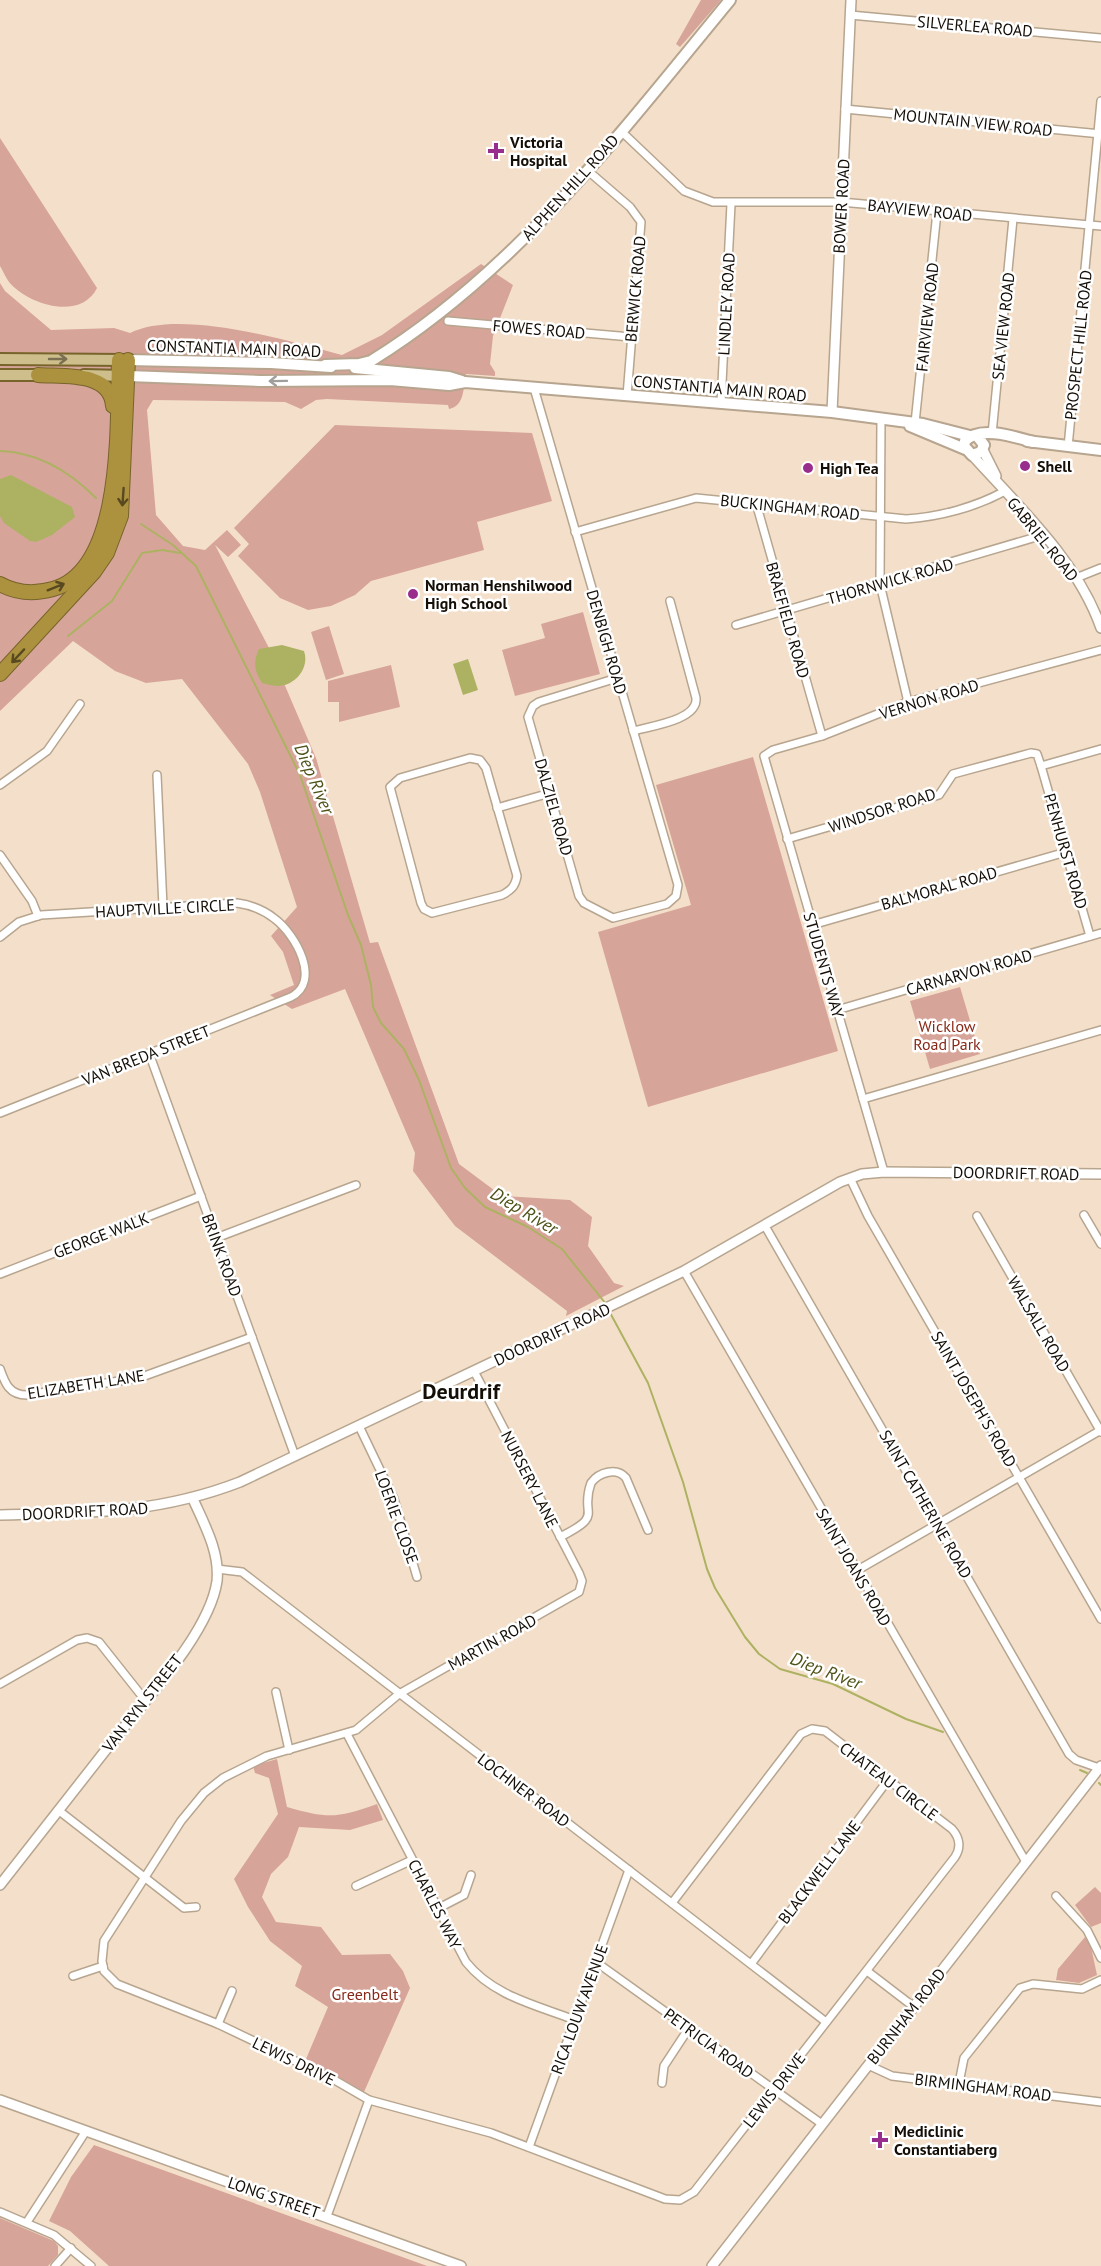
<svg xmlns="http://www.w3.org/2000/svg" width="1101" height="2266" font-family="'PT Sans',sans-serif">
	<rect width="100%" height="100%" fill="#f4e0ca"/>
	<g fill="#d7a499">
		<path d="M701,0H721L680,47L676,44Z"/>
		<path d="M0,138L97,288C81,321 28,305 9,282C6,278 3,271 0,266Z"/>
		<path d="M481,264L513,285L493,336L490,364L495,372V376L466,374C463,388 465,406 449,409L448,405L327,399L316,400L301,409L285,402L153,400L147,410L156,515L183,546L205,550L227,530L241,545L228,557L215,545L268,646L316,758L370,943L378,942L459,1164L502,1196L570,1200L592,1217L588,1246L614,1283L624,1286L566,1316L567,1311L455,1226L413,1171L415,1153L345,989L292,1009L270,995L294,985L283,952L271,936L297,907L260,792L248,764L182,679L146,683L115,671L73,641L0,711V283L5,291L51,330L114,328L130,333C179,308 290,341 342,355L382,335Z"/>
		<path d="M335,425L532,433L552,501L477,522L484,550L371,581L355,595L331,606L308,610L280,598L238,556L249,544L234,528Z"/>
		<path d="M583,612L600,674L515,696L502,650L545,638L541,624Z"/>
		<path d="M329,626L344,674L326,680L311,632Z"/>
		<path d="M391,665L400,707L339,722V702H328V681Z"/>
		<path d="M753,757L838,1051L648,1107L598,932L691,905L656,785Z"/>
		<path d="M960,987L980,1054L930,1069L910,1001Z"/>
		<path d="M277,1759L287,1807C329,1819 337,1818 377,1804L383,1820L350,1830L299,1827L288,1857L271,1874L262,1897L276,1922L321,1927L342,1955L390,1954L403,1971L410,1988L364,2092L306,2059L328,2007L295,1986L302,1966L270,1941L248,1907L234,1879L278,1814L269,1778L255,1773L253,1766Z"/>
		<path d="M1095,1887L1101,1893V1923L1091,1927L1075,1905Z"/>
		<path d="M1085,1937L1091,1947L1097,1975L1079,1983L1056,1980L1058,1969Z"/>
		<path d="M94,2145L427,2266H109L70,2231L49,2221L71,2177Z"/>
		<path d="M0,2218L54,2241L58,2246V2255L48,2266H0Z"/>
	</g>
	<g fill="#adb263">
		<path d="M11,475L72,507L75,517L52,535L36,542L30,541L4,523L0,516V479Z"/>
		<path d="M282,645L304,651C310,668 295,686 278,686C273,686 267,684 262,683C254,671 253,662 259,649Z"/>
		<path d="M468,659L478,690L463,695L453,664Z"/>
	</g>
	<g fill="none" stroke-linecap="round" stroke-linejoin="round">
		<g stroke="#adb263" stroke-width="2">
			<path d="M0,451C37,452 70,472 96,498"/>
			<path d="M141,524L173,545L196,566L300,775L348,915L361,945L371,985L373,1007L381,1023L404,1049L419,1080L451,1168L465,1188L485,1207L528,1227L562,1249L606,1304"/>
			<path d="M68,636L112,601L142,553L162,550L180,553"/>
			<path d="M608,1309L648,1383L683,1482L707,1569L715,1588L745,1637L759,1654L780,1669L833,1684L906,1719L943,1732"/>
			<path d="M1080,1770L1087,1773"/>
			<path d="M1099,1783L1101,1785"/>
		</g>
		<defs>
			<g id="minor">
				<path d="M850,15L1101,38"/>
				<path d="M845,109L1101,134"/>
				<path d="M621,131L684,191L713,202H841L1101,226"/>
				<path d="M587,170L630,207L641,222L627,396"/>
				<path d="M448,321L631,337"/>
				<path d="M534,388L678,885L676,896L667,904L613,918L584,903L579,896L528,717L533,706L539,702L617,678"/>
				<path d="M721,403L731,204"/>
				<path d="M881,418L880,584L908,702"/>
				<path d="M915,423L937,212"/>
				<path d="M992,434L1013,219"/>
				<path d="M1068,447L1101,101"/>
				<path d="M756,503L822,736"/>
				<path d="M575,532L696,498L906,519C939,517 976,507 1005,491"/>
				<path d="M1076,578L1101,568"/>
				<path d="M736,625L1043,535"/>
				<path d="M633,731C651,726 698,720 696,698L670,601"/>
				<path d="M470,758L480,760L486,768L517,876C515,887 511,890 502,895L432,913L424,909L421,903L390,787L400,778Z"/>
				<path d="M1041,766L1090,936"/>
				<path d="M157,775L163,907"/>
				<path d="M0,785L47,751L80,704"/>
				<path d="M497,808L550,793"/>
				<path d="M787,839L939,795L953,774L1031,753L1037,754L1041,766L1101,749"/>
				<path d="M0,855L32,901L38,916"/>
				<path d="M812,925L1066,852"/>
				<path d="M0,937L19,922L41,915L237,903C251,905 264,910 275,919C295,934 322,981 291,997L0,1113"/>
				<path d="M837,1010L1101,933"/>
				<path d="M149,1053L295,1456"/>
				<path d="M863,1099L1101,1030"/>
				<path d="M884,1172L764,756L773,750L822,736L908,702L1101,650"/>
				<path d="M850,1178L868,1216L1101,1619"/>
				<path d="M1084,1215L1101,1244"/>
				<path d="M977,1216L1101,1432"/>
				<path d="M765,1226L1069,1754L1076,1760L1099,1768"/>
				<path d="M216,1238L356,1185"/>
				<path d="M684,1271L1026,1862"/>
				<path d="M0,1274L201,1196"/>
				<path d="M0,1369C5,1383 9,1395 27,1395L139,1378L252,1337"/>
				<path d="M474,1371L579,1573L582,1581L579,1592L399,1694L356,1730L267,1756L223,1778L204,1793L181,1821L104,1941L102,1961L104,1971L117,1984L218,2024L331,2078L369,2100L491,2133L665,2199L680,2200L694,2192L955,1857C961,1848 960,1838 952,1829L825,1731L812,1729L801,1734L672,1903"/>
				<path d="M359,1426L394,1499L417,1577"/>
				<path d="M560,1537C606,1514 579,1516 591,1483C599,1472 617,1467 626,1478L648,1530"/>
				<path d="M217,1569L242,1572L826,2022"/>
				<path d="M856,1571L1101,1430"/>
				<path d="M0,1684L77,1640L87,1638L99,1642L145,1700"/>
				<path d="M276,1692L289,1750"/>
				<path d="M347,1734L466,1962C493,1996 536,2005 575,2020"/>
				<path d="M58,1810L184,1908L196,1907"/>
				<path d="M356,1886L412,1860"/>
				<path d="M1056,1896L1087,1930L1101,1958"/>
				<path d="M437,1909L464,1895L471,1875"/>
				<path d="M596,1962L822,2124"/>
				<path d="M751,1964L888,1780"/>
				<path d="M867,1971L914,2007"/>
				<path d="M73,1976L103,1966"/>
				<path d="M218,2024L232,1991"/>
				<path d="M868,2065L892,2076L1101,2102"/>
				<path d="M662,2083L664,2066L689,2028"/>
				<path d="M959,2083L964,2058L1020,1988L1033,1984L1082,1989L1101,1980"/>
				<path d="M529,2147L629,1870"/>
				<path d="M0,2212L54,2235L91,2266"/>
				<path d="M327,2216L369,2100"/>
				<path d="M27,2222L86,2131"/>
				<path d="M55,2266L71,2248"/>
			</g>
			<g id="tertiary">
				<path d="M832,412L851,0"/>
				<path d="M983,450L996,476"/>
				<path d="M972,455C1019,507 1077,560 1101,628"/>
				<path d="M0,1515C87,1513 157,1514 240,1482L684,1271L840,1182L862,1174L884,1172L1101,1174"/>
				<path d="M0,1885C39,1836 77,1786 116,1737C148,1697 210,1631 217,1581C220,1552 204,1524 193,1499"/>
				<path d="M0,2100L461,2266"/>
				<path d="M712,2266L1101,1766"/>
			</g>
			<g id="secondary">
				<path d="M128,360L271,363L331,367"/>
				<path d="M325,365L359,364L371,361C517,271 622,131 730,0"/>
				<path d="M355,368L449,377L462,381"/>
				<path d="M128,376L260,381L390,380L449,385L465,382L832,412L923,424L970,436"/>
				<path d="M910,426L965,449"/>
				<path d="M977,436L984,445L981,452L972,455L964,446L965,441C980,425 1015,437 1033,442"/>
				<path d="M1027,441L1101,450"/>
			</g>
			<g id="primary">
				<path d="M0,359L126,360"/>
				<path d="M0,375H45"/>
				<path d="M84,375L126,376"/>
			</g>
			<g id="motorway">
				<path d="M38,375C63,377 111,371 113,406"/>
				<path d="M0,584C16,593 35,594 53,589C125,569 117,419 119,360"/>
				<path d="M0,674L94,572L107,553L121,516L128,360"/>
			</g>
		</defs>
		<use href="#minor" stroke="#b7a58f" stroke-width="10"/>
		<use href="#tertiary" stroke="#b7a58f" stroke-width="12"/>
		<use href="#secondary" stroke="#b7a58f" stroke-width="14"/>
		<use href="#primary" stroke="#77642b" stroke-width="14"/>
		<use href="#motorway" stroke="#77642b" stroke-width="16"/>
		<use href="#minor" stroke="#fff" stroke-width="7"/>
		<use href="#tertiary" stroke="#fff" stroke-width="9"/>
		<use href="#secondary" stroke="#fff" stroke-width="10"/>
		<use href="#primary" stroke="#cdbe8b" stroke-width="10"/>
		<use href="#motorway" stroke="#ac923e" stroke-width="14"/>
	</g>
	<defs><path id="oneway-shaft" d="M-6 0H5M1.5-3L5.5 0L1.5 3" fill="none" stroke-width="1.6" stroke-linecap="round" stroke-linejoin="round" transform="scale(1.5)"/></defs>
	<use stroke="#7a6f50" href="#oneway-shaft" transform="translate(58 359)"/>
	<use stroke="#a19f9c" href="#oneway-shaft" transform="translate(278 381) rotate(179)"/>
	<g stroke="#584920">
		<use href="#oneway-shaft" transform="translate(123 497) rotate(94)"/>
		<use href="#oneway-shaft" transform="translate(56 587) rotate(-22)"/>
		<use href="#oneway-shaft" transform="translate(18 656) rotate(133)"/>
	</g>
	<g fill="#992d8e" stroke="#fff" stroke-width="2">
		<path d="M493 142h6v6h6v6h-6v6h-6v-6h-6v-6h6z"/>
		<circle cx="1025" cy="466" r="6"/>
		<circle cx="808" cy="468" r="6"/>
		<circle cx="413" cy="594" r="6"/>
		<path d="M877 2131h6v6h6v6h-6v6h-6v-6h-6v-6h6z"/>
	</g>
	<g text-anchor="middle" stroke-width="5" stroke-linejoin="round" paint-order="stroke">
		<g font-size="16" fill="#140e07" stroke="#fff">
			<text transform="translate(975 26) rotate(5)" y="6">SILVERLEA ROAD</text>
			<text transform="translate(973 122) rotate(6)" y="6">MOUNTAIN VIEW ROAD</text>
			<text transform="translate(570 187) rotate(-48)" y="6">ALPHEN HILL ROAD</text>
			<text transform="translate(841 206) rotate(-87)" y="6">BOWER ROAD</text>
			<text transform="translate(920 210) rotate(6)" y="6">BAYVIEW ROAD</text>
			<text transform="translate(635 289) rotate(-85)" y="6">BERWICK ROAD</text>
			<text transform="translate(726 304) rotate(-87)" y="6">LINDLEY ROAD</text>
			<text transform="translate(927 317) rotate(-84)" y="6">FAIRVIEW ROAD</text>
			<text transform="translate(1003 326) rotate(-84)" y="6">SEA VIEW ROAD</text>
			<text transform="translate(539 329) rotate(5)" y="6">FOWES ROAD</text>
			<text transform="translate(1078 345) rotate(-84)" y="6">PROSPECT HILL ROAD</text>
			<text transform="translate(234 348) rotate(2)" y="6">CONSTANTIA MAIN ROAD</text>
			<text transform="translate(720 388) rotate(5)" y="6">CONSTANTIA MAIN ROAD</text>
			<text transform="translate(790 507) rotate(6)" y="6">BUCKINGHAM ROAD</text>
			<text transform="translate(1043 539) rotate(51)" y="6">GABRIEL ROAD</text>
			<text transform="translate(890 581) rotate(-16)" y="6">THORNWICK ROAD</text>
			<text transform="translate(788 620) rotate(74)" y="6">BRAEFIELD ROAD</text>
			<text transform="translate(607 642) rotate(74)" y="6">DENBIGH ROAD</text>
			<text transform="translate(929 699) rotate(-17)" y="6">VERNON ROAD</text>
			<text transform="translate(554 807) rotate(74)" y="6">DALZIEL ROAD</text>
			<text transform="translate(882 810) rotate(-18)" y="6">WINDSOR ROAD</text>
			<text transform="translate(1066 851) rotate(74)" y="6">PENHURST ROAD</text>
			<text transform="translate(939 888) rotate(-16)" y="6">BALMORAL ROAD</text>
			<text transform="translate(165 908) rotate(-3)" y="6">HAUPTVILLE CIRCLE</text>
			<text transform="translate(824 965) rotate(74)" y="6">STUDENTS WAY</text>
			<text transform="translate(969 972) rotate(-16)" y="6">CARNARVON ROAD</text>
			<text transform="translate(146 1055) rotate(-22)" y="6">VAN BREDA STREET</text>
			<text transform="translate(1016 1173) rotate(1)" y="6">DOORDRIFT ROAD</text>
			<text transform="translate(101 1235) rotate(-21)" y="6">GEORGE WALK</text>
			<text transform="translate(222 1255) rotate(70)" y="6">BRINK ROAD</text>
			<text transform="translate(1039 1324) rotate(60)" y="6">WALSALL ROAD</text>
			<text transform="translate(552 1334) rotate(-25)" y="6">DOORDRIFT ROAD</text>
			<text transform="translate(86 1384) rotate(-9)" y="6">ELIZABETH LANE</text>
			<text transform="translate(974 1399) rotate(60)" y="6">SAINT JOSEPH'S ROAD</text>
			<text transform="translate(530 1479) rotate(63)" y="6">NURSERY LANE</text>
			<text transform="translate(926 1504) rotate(60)" y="6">SAINT CATHERINE ROAD</text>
			<text transform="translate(85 1511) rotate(-3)" y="6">DOORDRIFT ROAD</text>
			<text transform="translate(397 1517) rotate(70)" y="6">LOERIE CLOSE</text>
			<text transform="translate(854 1567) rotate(60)" y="6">SAINT JOANS ROAD</text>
			<text transform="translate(492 1642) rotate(-29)" y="6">MARTIN ROAD</text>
			<text transform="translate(142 1703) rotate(-52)" y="6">VAN RYN STREET</text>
			<text transform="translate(889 1781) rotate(37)" y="6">CHATEAU CIRCLE</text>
			<text transform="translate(524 1790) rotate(37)" y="6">LOCHNER ROAD</text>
			<text transform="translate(819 1872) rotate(-53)" y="6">BLACKWELL LANE</text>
			<text transform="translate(435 1904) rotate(63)" y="6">CHARLES WAY</text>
			<text transform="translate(579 2009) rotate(-70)" y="6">RICA LOUW AVENUE</text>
			<text transform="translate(906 2016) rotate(-52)" y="6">BURNHAM ROAD</text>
			<text transform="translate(709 2043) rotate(36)" y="6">PETRICIA ROAD</text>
			<text transform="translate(294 2061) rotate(26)" y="6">LEWIS DRIVE</text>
			<text transform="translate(983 2087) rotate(7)" y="6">BIRMINGHAM ROAD</text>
			<text transform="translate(774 2090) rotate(-52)" y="6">LEWIS DRIVE</text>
			<text transform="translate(274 2197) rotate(19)" y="6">LONG STREET</text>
		</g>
		<g font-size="16" font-weight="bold" fill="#140e07" stroke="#fff" text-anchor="start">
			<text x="510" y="148">Victoria<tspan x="510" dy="18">Hospital</tspan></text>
			<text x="1037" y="472">Shell</text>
			<text x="820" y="474">High Tea</text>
			<text x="425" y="591">Norman Henshilwood<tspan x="425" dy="18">High School</tspan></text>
			<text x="894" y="2137">Mediclinic<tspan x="894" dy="18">Constantiaberg</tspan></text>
		</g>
		<g font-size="16" fill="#882918" stroke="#fff">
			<text x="947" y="1032">Wicklow<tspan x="947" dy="18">Road Park</tspan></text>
			<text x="365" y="2000">Greenbelt</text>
		</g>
		<g font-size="18" font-style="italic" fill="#4f5217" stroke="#fff">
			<text transform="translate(314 779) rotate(67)" y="6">Diep River</text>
			<text transform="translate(524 1211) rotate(31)" y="6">Diep River</text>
			<text transform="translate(826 1671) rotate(21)" y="6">Diep River</text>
		</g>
		<g font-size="22" font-weight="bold" fill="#140e07" stroke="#fff">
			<text x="461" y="1399">Deurdrif</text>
		</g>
	</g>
</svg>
